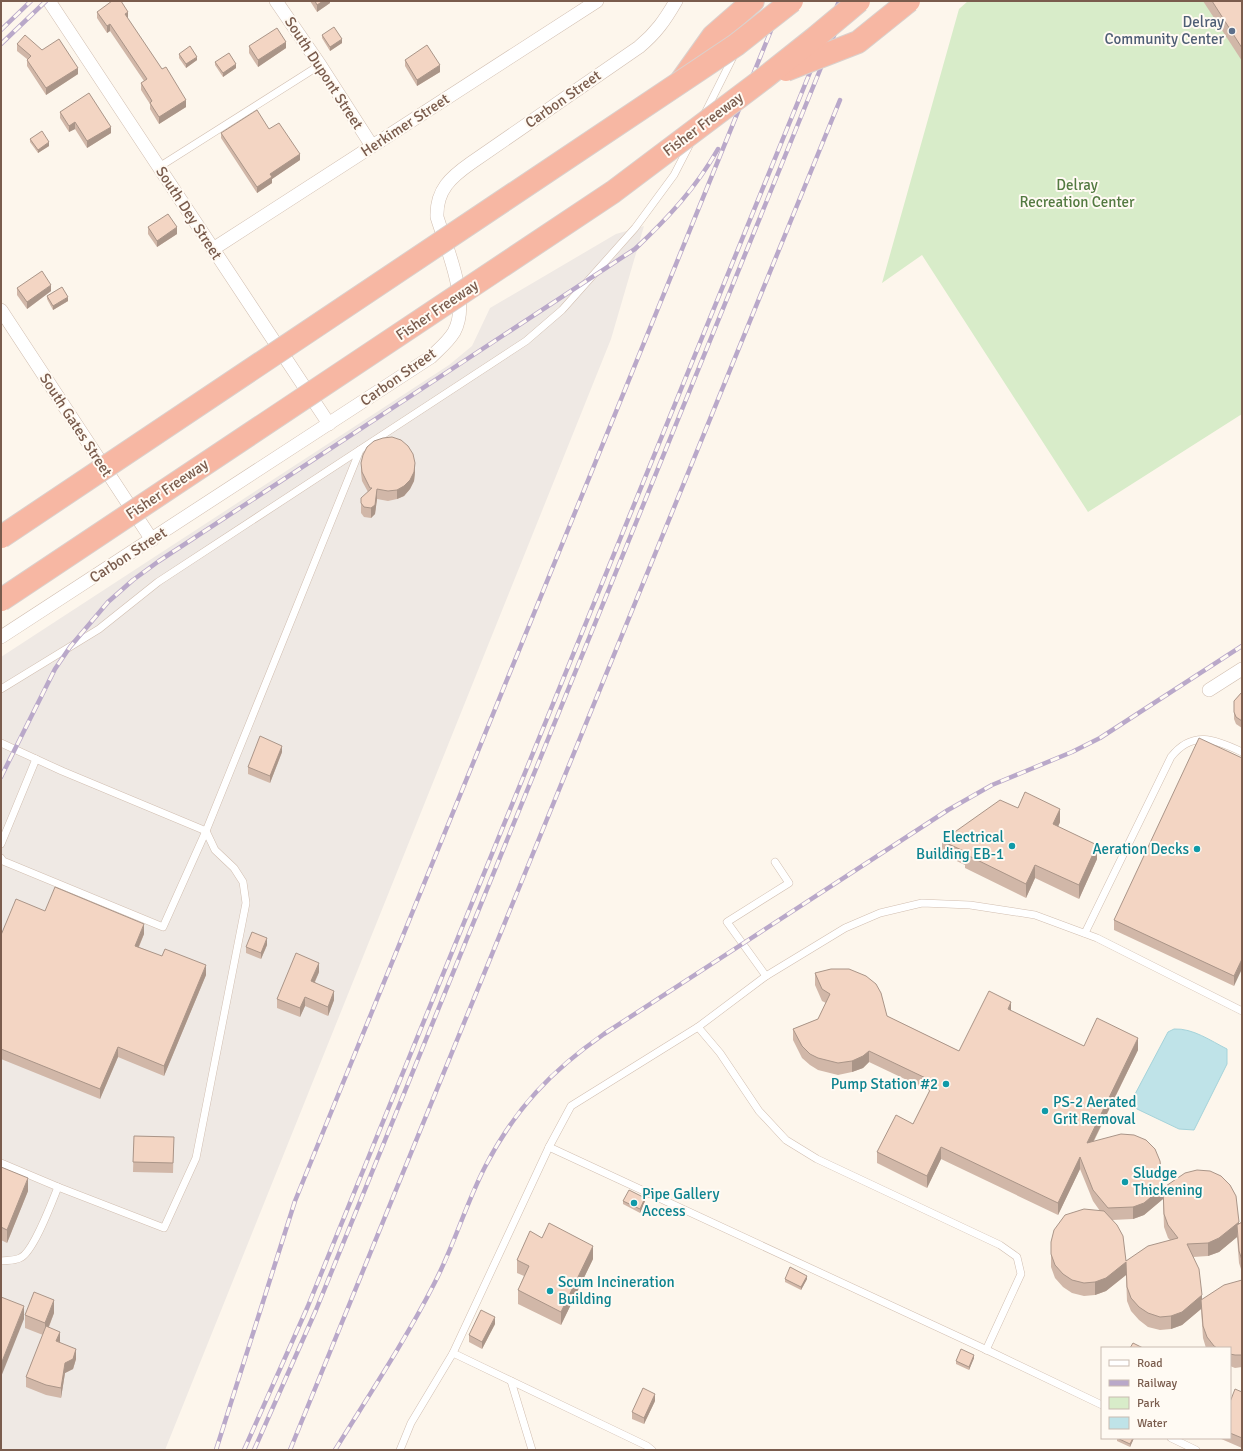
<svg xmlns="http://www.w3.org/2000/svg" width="1243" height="1451" font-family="Signika,sans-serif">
	<rect width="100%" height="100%" fill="#fdf6ec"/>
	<path fill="#efe9e4" d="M644,226L611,339L165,1450H1V657L449,365L472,346L490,308L616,234Z"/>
	<path fill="#d8ecc9" d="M968,1H1242V414L1088,512L922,255L882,283L959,9Z"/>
	<path fill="#bfe3e8" stroke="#a5d3da" d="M1174,1029C1193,1028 1211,1041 1227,1049V1064L1194,1130L1179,1129L1137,1109C1132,1105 1132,1102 1134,1096L1168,1032Z"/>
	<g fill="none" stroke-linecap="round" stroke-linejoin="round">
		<defs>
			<g id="service">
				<path d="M705,113L735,53"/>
				<path d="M159,167L320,65"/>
				<path d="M1,689L99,629L158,582L526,341L562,310L635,228L674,175L691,142"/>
				<path d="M1,743L62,771L206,831L215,850L234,868L243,882L246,903L196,1158L164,1228L58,1187L1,1163"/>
				<path d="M1,844L36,759"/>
				<path d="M1,858L3,861L163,927L206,831L360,450"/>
				<path d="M1085,933L1171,757C1192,730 1215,739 1242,752"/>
				<path d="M766,976L727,922L789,883L775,862"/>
				<path d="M698,1027L766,976L845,928L880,913L922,903L970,905L1035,915L1097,938L1242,1011"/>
				<path d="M549,1147L571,1106L698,1027L720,1053L759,1111L786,1140L817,1159L1000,1245L1017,1257L1021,1274L986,1350"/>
				<path d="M1,1261C7,1260 14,1261 20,1258C33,1253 52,1202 58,1187"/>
				<path d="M511,1381L532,1450"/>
				<path d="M1171,1438L1196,1450"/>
				<path d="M400,1450L411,1423L453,1353"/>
				<path d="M652,1450L647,1446L453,1353L549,1147L989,1351L1102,1405"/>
			</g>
			<g id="minor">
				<path d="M49,1L329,424"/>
				<path d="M276,1L320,65L372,146"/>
				<path d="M213,249L597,1"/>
				<path d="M1,310L152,540"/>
				<path d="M1,637L431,357C439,349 448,342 454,332C471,302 446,247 437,217C436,190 451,177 471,163L639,47C656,33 665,20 676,1"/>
				<path d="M1209,690L1242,669"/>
			</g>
			<path id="motorway" d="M681,81L713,36L753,1"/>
		</defs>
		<use href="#service" stroke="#d1beb0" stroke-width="8"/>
		<use href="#minor" stroke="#d1beb0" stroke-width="14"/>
		<use href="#motorway" stroke="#dad1cd" stroke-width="24"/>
		<use href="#service" stroke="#fff" stroke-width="7"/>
		<use href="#minor" stroke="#fff" stroke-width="13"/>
		<use href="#motorway" stroke="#f7b7a3" stroke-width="22"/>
		<defs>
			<g id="rail">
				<path d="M1,30L31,1"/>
				<path d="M1,44L46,1"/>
				<path d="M1,777L55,669L70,647L108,602L133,580L159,561L635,249C667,219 696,188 718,149"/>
				<path d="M216,1450L295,1201L783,1"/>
				<path d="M244,1450L308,1306L839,1"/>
				<path d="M254,1450L316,1310L848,1"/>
				<path d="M290,1450L840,100"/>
				<path d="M335,1450C369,1395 405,1341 434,1284C454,1246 466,1203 486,1165C516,1108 551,1071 604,1034L948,810L992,785L1072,752L1100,738L1242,646"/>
			</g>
		</defs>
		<use href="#rail" stroke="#b9a8c9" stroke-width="4.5"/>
		<use href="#rail" stroke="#fffaf3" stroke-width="3" stroke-dasharray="9" stroke-linecap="butt"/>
		<defs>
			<g id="motorway-bridge">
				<path d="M786,70L858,42L909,1"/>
				<path d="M1,537L736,45L792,1"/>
				<path d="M1,600L613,192L763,79L816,37L859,1"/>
			</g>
		</defs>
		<use href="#motorway-bridge" stroke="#dad1cd" stroke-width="24" stroke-linecap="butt"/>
		<use href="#motorway-bridge" stroke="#f7b7a3" stroke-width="22"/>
	</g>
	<g fill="#d1b7a8" fill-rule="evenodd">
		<path d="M310,1H330V3L317,12Z"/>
		<path d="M1203,1H1242V61Z"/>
		<path d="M97,12L128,18V19L186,107L159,124L150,109V104L141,90V83L144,81L110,31L107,33L97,18Z"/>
		<path d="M322,35L342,43L330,51L322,38Z"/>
		<path d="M17,44L42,50L78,74L46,95L27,66V59L17,51Z"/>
		<path d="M249,46L286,48L258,67L249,53Z"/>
		<path d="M179,54L197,60L186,68L179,58Z"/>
		<path d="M405,60L440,72L417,86L405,66Z"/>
		<path d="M215,62L236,68L223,77L215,65Z"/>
		<path d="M60,112L111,133L87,148L75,129L69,132L60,118Z"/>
		<path d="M269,129L300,160L272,179V183L257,193L221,138V133Z"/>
		<path d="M30,139L49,146L38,153L30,142Z"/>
		<path d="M148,227L177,234L157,247L148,234Z"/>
		<path d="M17,288L51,291L27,309L17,295Z"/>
		<path d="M47,296L68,301L53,310L47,299Z"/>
		<path d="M361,463L415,472L414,481L410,489L404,496L397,499L388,501L377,499L375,514L371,518L364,517L361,513V503L368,492L362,481L361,473Z"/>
		<path d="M1242,692V728L1236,724L1234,719V701Z"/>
		<path d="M282,752L270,783L248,774V767Z"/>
		<path d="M1242,758L1234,986L1114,930V920Z"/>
		<path d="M1018,808L1060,822L1058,827L1097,859L1079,899L1035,878L1026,898L965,868V865L942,854V841Z"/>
		<path d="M45,911L144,934L139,947L206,975L164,1076L118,1057L100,1099L1,1059V935Z"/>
		<path d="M267,945L261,959L246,953V947Z"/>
		<path d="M319,972L315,982L334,1000L328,1016L305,1006L300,1017L277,1008V999Z"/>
		<path d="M815,973L887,1016L959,1051L1011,1011L1084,1046L1138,1050L1094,1141L1163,1188L1239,1224L1242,1222V1272L1239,1263L1237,1237L1219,1252L1208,1256L1193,1257L1202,1300L1242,1280V1367L1235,1368L1230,1366V1348H1206L1203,1338L1201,1309L1182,1325L1171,1329L1160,1330L1148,1327L1139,1320L1131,1311L1127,1301L1126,1275L1106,1291L1095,1295L1084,1296L1072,1293L1063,1287L1055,1278L1051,1267V1242L1100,1211L1093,1201L1080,1169L1058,1215L941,1159L927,1188L877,1163V1152L913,1124L930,1091L869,1062L863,1068L852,1072L838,1075L818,1070L810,1065L802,1058L793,1040V1029L818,1019L826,1003L822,1001L815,985ZM1163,1199L1164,1227L1168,1238L1170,1240L1126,1261L1112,1220L1133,1219L1144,1215Z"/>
		<path d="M134,1136L174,1137L173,1173L133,1172Z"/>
		<path d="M1,1167L28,1191L7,1243L1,1240Z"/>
		<path d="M623,1201H645L640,1213L623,1204Z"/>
		<path d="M542,1238L593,1259L561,1325L518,1304V1290L524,1276L517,1273V1260Z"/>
		<path d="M785,1279H807L801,1290L785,1282Z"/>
		<path d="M54,1313L49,1327L60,1342L76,1359L73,1369L65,1373L61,1398L46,1395L26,1387V1377L43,1335L25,1328V1315Z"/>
		<path d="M495,1324L482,1349L469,1342V1335Z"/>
		<path d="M974,1358L969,1370L956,1364V1361Z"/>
		<path d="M1242,1392V1448L1219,1438H1230V1402Z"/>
		<path d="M655,1401L644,1424L632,1419V1412Z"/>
		<path d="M1117,1438H1134L1130,1447L1117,1441Z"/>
	</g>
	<g fill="#aa9588">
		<path d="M323,1H330V3L317,12V5Z"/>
		<path d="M128,12V18L125,21V14Z"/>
		<path d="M110,24V31L107,33V26Z"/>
		<path d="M342,39V43L330,51V47Z"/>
		<path d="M286,42V48L258,67V60Z"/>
		<path d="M197,57V60L186,68V64Z"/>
		<path d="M236,64V68L223,77V73Z"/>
		<path d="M440,65V72L417,86V80Z"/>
		<path d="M78,68V74L46,95V88Z"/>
		<path d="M186,100V107L159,124V117Z"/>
		<path d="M75,122V129L69,132V126Z"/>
		<path d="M111,127V133L87,148V141Z"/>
		<path d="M49,142V146L38,153V150Z"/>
		<path d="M300,154V160L272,179V183L257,193V187L270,174Z"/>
		<path d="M177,227V234L157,247V241Z"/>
		<path d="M51,285V291L27,309V302Z"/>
		<path d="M68,297V301L53,310V306Z"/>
		<path d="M415,463V472L414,481L410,489L404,496L397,499V490Z"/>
		<path d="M377,489V499L375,514L371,518V508Z"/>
		<path d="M282,746V752L270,783V776Z"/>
		<path d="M1060,809V822L1053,838V824Z"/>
		<path d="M1097,845V859L1079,899V885Z"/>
		<path d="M1035,865V878L1026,898V884Z"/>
		<path d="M144,924V934L135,955V946Z"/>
		<path d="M267,938V945L261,959V953Z"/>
		<path d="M1242,959V969L1234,986V976Z"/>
		<path d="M319,963V972L311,990V981Z"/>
		<path d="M206,965V975L164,1076V1066Z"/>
		<path d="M334,991V1000L328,1016V1007Z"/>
		<path d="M305,997V1006L300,1017V1008Z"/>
		<path d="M1011,1002V1014L1008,1009Z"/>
		<path d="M1138,1038V1050L1087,1154V1143Z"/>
		<path d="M118,1047V1057L100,1099V1089Z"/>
		<path d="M869,1051V1062L863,1068L852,1072V1061Z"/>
		<path d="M941,1147V1159L927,1188V1176Z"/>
		<path d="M1080,1157V1169L1058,1215V1203Z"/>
		<path d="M28,1178V1191L7,1243V1230Z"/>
		<path d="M1163,1187V1199L1144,1215L1133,1219V1207Z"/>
		<path d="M645,1198V1201L640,1213V1209Z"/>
		<path d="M1239,1222V1236L1237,1225V1237L1219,1252L1208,1256V1243Z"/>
		<path d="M593,1246V1259L561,1325V1312Z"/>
		<path d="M1126,1262V1275L1106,1291L1095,1295V1282Z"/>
		<path d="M807,1276V1279L801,1290V1287Z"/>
		<path d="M1202,1295V1308L1201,1300V1309L1182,1325L1171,1329V1316Z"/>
		<path d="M54,1300V1313L45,1336V1323Z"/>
		<path d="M24,1306V1319L1,1377V1364Z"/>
		<path d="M495,1317V1324L482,1349V1342Z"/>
		<path d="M60,1332V1342L56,1341Z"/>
		<path d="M76,1349V1359L73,1369L65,1373L61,1398V1388L65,1363Z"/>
		<path d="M974,1355V1358L969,1370V1367Z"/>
		<path d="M655,1394V1401L644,1424V1418Z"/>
		<path d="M1133,1438H1134L1130,1447V1444Z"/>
	</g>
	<g fill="#f3d5c3" stroke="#aa9588">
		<path d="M112,1H121L128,12L125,14L162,69L166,67L186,100L159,117L150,103L152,101L141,83L147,79L110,24L107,26L97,12Z"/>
		<path d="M315,1H323L317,5Z"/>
		<path d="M1212,1H1242V48Z"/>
		<path d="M334,27L342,39L330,47L322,35Z"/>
		<path d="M277,28L286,42L258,60L249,46Z"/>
		<path d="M25,35L42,50L59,39L78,68L46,88L27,60L31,56L17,44Z"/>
		<path d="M427,45L440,65L417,80L405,60Z"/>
		<path d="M190,46L197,57L186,64L179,54Z"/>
		<path d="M229,53L236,64L223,73L215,62Z"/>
		<path d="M89,93L111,127L87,141L75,122L69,126L60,112Z"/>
		<path d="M257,110L269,129L279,123L300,154L270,174L272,177L257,187L221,133Z"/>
		<path d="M42,131L49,142L38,150L30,139Z"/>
		<path d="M168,214L177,227L157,241L148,227Z"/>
		<path d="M42,271L51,285L27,302L17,288Z"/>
		<path d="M62,287L68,297L53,306L47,296Z"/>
		<path d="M392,437L401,440L408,446L413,454L415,463L414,472L410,480L404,486L397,490L388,491L377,489L375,505L371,508L364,507L361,503V498L372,488H370L362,472L361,463L363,455L367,447L374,441L383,438Z"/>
		<path d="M1242,692V721L1236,717L1234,712V701Z"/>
		<path d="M260,736L282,746L270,776L248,767Z"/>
		<path d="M1199,738L1242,758V959L1234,976L1114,920Z"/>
		<path d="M1025,792L1060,809L1053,824L1097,845L1079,885L1035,865L1026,884L965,854L966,852L942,841L1000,800L1018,808Z"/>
		<path d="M55,887L144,924L135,946L162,956L165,949L206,965L164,1066L118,1047L100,1089L1,1049V935L16,899L45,911Z"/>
		<path d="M252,932L267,938L261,953L246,947Z"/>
		<path d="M296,953L319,963L311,981L334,991L328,1007L305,997L300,1008L277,999Z"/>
		<path d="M831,969H849L866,976L876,984L881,993L887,1016L959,1051L989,991L1011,1002L1008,1009L1084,1046L1097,1018L1138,1038L1087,1143L1121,1134L1134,1135L1146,1140L1155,1149L1160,1161L1163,1187L1144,1203L1133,1207L1108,1208L1093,1190L1080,1157L1058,1203L941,1147L927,1176L877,1152L896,1115L913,1124L934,1082L869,1051L863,1056L852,1061L838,1063L818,1058L810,1054L802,1046L793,1029L818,1019L830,994L822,989L815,973Z"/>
		<path d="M134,1136L174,1137L173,1163L133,1162Z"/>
		<path d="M1,1167L28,1178L7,1230L1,1227Z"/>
		<path d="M1197,1170L1210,1171L1221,1176L1230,1185L1236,1196L1239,1222L1219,1238L1208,1243L1187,1244L1199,1269L1202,1295L1182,1312L1171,1316L1160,1317L1148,1313L1139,1307L1131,1298L1127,1287L1126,1262L1106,1278L1095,1282L1084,1283L1072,1280L1063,1274L1055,1265L1051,1254V1242L1054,1230L1065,1215L1084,1209L1104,1211L1117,1225L1123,1236L1126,1261L1148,1246L1178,1238L1168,1225L1164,1214L1163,1188L1185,1173Z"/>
		<path d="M629,1190L645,1198L640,1209L623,1201Z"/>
		<path d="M1242,1222V1260L1239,1251L1237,1225Z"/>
		<path d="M549,1223L593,1246L561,1312L518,1290L529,1266L517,1260L530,1231L542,1238Z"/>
		<path d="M790,1267L807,1276L801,1287L785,1279Z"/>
		<path d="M1242,1280V1355H1235L1230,1354V1348H1217L1214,1346L1207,1337L1203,1326L1201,1300L1224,1285Z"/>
		<path d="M34,1292L54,1300L45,1323L25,1315Z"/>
		<path d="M1,1297L24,1306L1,1364Z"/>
		<path d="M481,1310L495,1317L482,1342L469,1335Z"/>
		<path d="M46,1326L60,1332L56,1341L76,1349L73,1359L65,1363L61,1388L46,1385L26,1377Z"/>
		<path d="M1133,1343L1143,1348H1130Z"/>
		<path d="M961,1349L974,1355L969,1367L956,1361Z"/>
		<path d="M643,1388L655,1394L644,1418L632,1412Z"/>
		<path d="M1235,1389L1242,1392V1438L1230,1433V1402Z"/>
		<path d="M1117,1438H1133L1130,1444Z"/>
	</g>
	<circle fill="#5c6f8a" stroke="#fffaf3" stroke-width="1.5" cx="1232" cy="31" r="4"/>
	<g fill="#0f9aa8" stroke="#fffaf3" stroke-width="1.5">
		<circle cx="1012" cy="846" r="4"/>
		<circle cx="1197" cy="849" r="4"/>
		<circle cx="946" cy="1084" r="4"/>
		<circle cx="1045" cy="1111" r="4"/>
		<circle cx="1125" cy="1182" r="4"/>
		<circle cx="634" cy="1203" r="4"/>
		<circle cx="550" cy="1291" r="4"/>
	</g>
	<g text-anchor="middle" stroke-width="4" stroke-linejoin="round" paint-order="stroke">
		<g font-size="15" fill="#4e5e75" stroke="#fffaf3" text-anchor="end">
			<text x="1224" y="27">Delray<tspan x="1224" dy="17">Community Center</tspan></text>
		</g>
		<g font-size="15" fill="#7a5c4d" stroke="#fffaf3">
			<text transform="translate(324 73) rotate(57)" y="5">South Dupont Street</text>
			<text transform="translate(563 99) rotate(-35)" y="5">Carbon Street</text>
			<text transform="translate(703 124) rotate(-37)" y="5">Fisher Freeway</text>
			<text transform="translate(405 125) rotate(-33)" y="5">Herkimer Street</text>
			<text transform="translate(189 213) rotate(57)" y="5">South Dey Street</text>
			<text transform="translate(437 310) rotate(-34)" y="5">Fisher Freeway</text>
			<text transform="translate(398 377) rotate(-35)" y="5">Carbon Street</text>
			<text transform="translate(76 425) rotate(57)" y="5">South Gates Street</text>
			<text transform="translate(167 489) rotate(-34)" y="5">Fisher Freeway</text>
			<text transform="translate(128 555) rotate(-33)" y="5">Carbon Street</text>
		</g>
		<g font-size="15" fill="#537a41" stroke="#fffaf3">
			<text x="1077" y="190">Delray<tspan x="1077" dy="17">Recreation Center</tspan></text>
		</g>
		<g font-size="15" fill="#0d838f" stroke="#fffaf3" text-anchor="start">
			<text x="1004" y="842" text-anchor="end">Electrical<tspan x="1004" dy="17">Building EB-1</tspan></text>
			<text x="1189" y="854" text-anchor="end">Aeration Decks</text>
			<text x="938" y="1089" text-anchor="end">Pump Station #2</text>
			<text x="1053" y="1107">PS-2 Aerated<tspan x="1053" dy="17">Grit Removal</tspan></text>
			<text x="1133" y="1178">Sludge<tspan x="1133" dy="17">Thickening</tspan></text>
			<text x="642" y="1199">Pipe Gallery<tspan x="642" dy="17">Access</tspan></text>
			<text x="558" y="1287">Scum Incineration<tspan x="558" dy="17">Building</tspan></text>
		</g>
	</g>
	<rect width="1243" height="1451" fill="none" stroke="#7a5c4d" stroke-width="4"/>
	<rect x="1101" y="1347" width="130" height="92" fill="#fffaf3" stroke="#cabbb1"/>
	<rect x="1109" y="1360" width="20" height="6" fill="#ffffff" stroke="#cabbb1"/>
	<text x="1137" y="1367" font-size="12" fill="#7a5c4d">Road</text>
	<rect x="1109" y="1380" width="20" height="6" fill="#b9a8c9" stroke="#cabbb1"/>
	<text x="1137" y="1387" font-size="12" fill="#7a5c4d">Railway</text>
	<rect x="1109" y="1397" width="20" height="12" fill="#d8ecc9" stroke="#cabbb1"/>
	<text x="1137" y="1407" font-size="12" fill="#7a5c4d">Park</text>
	<rect x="1109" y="1417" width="20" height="12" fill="#bfe3e8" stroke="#cabbb1"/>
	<text x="1137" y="1427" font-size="12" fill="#7a5c4d">Water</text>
</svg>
